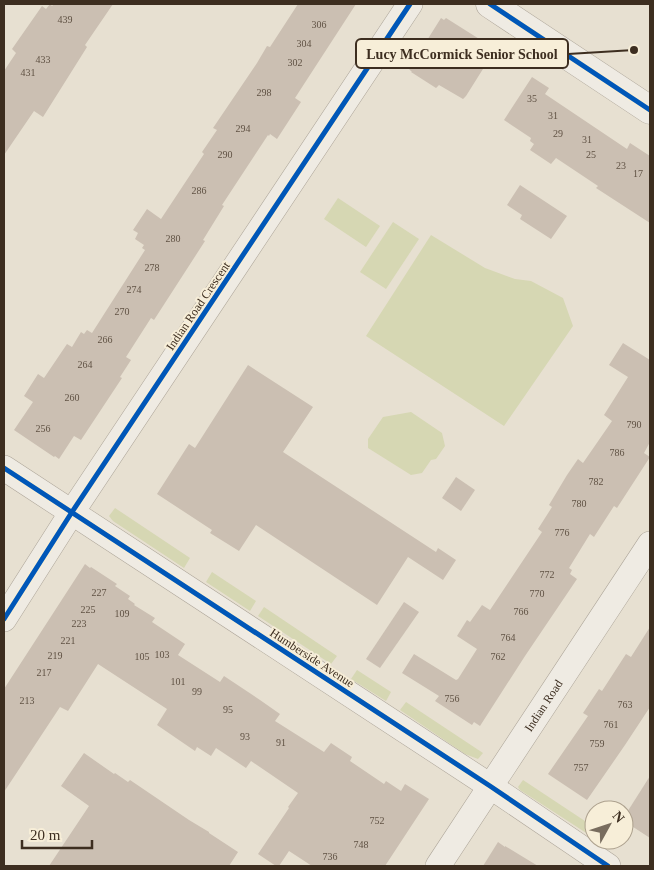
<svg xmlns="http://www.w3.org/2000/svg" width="654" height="870" font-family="Georgia,serif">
	<rect width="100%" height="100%" fill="#e7e0d1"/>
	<g fill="#d6d7b3">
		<path d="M338,198L380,226L366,247L324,219Z"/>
		<path d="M393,222L419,239L386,289L360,272Z"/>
		<path d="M431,235L485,268L515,279L531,281L563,298L573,326L504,426L366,336Z"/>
		<path d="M411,412L442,433L445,446L436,459L431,460L422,473L411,475L368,448V439L383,417Z"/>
		<path d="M115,508L190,558L184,568L113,521L109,516Z"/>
		<path d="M212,572L256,601L250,611L206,582Z"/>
		<path d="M264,607L337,656L331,664L258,616Z"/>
		<path d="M357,670L391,692L386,701L351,679Z"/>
		<path d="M406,702L483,753L478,759L465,754L400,710Z"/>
		<path d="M523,780L594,827V838L520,790L518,787Z"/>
	</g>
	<g fill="#cbbfb2">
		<path d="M50,4L52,6L54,4H113L85,45L87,47L43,117L34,111L4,155V71L16,53L12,49L42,6L46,9Z"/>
		<path d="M298,4H356L295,98L301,102L277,139L270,134L269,136L268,135L222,205L224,206L203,240L205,241L154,320L151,318L126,357L131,360L120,377L122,378L81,440L74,436L59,459L55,456L54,457L14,430L33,402L24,396L38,374L44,378L67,344L72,347L81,332L84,334L87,330L92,333L145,250L142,248L144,245L135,239L138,233L133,230L147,209L161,219L204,154L202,152L217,130L213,128L257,63L267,46L270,47Z"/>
		<path d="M441,18L444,20L446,18L484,42L482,46L493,53L466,96L463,99L439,85L436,88L411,72H412L409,69Z"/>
		<path d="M532,77L549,88L545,94L618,143L627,149L630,143L650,156V223L596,188L598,186L556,158L551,164L530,150L534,144L530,141L531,138L504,120Z"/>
		<path d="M520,185L567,216L551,239L520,219L522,215L507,205Z"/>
		<path d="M623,343L650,360V442L644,453L650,457L617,508L614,506L594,537L590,534L569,568L572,570L570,574L577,579L525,656L480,726L474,722L472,725L435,701L439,696L402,673L414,654L456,680L458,679L477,649L457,636L467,620L470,622L482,605L490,610L542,532L538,529L552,507L549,505L567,475L578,459L583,463L612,421L604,415L628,377L609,365Z"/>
		<path d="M248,365L313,407L283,452L436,552L438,548L456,560L443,580L408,557L377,605L256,525L239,551L210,533L212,530L157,494L189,444L195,448Z"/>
		<path d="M456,477L475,490L461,511L442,498Z"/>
		<path d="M85,564L90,568L91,567L117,584L115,586L130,596L128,599L135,604L134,605L155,618L152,622L185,644L178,655L220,682L224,676L260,700L280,714L275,721L324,752L331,743L352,757L350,761L384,784L386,781L401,791L405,784L429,799L385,866H312L289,851L279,866H276L258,854L289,808L288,807L298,793L251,761L246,768L216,748L211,756L197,747L195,751L157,725L167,709L98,664L68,711L60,707L4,792V689Z"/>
		<path d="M404,602L419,612L380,668L366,659Z"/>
		<path d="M650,627V707L625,745L587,800L548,774L588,716L583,713L599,689L602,691L626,654L631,657Z"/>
		<path d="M84,753L114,774L115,773L128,782L130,780L189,820L209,832V833L238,852L229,866H49L89,806L61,786Z"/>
		<path d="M650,776V838L624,821V817Z"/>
		<path d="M498,842L505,847V846L538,866H483Z"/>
	</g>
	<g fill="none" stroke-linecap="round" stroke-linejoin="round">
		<defs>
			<g id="minor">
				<path d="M4,468L490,786L608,866"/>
				<path d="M4,619L72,512L410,4"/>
				<path id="s1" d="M438,866L650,544"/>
			</g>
			<path id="tertiary" d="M490,4L650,110"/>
		</defs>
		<use href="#minor" stroke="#ada599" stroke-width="26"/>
		<use href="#tertiary" stroke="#ada599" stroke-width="29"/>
		<use href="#minor" stroke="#efebe3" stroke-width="25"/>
		<use href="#tertiary" stroke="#efebe3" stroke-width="28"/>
		<defs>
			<g id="cycleway">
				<path d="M490,4L650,110"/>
				<path d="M4,468L490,786L608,866"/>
				<path d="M4,619L72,512L410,4"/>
			</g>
		</defs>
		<use href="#cycleway" stroke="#f7eed8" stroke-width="8"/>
		<use href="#cycleway" stroke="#0057b8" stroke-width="5"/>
	</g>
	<g text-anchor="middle" stroke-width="4" stroke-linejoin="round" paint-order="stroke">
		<g font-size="10" fill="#605244">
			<text x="65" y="23">439</text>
			<text x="319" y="28">306</text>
			<text x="304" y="47">304</text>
			<text x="43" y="63">433</text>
			<text x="295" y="66">302</text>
			<text x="28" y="76">431</text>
			<text x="264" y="96">298</text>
			<text x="532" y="102">35</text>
			<text x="553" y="119">31</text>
			<text x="243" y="132">294</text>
			<text x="558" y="137">29</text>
			<text x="587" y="143">31</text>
			<text x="225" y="158">290</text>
			<text x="591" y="158">25</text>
			<text x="621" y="169">23</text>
			<text x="638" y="177">17</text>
			<text x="199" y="194">286</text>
			<text x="173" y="242">280</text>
			<text x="152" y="271">278</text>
			<text x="134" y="293">274</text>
			<text x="122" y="315">270</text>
			<text x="105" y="343">266</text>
			<text x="85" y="368">264</text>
			<text x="72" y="401">260</text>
			<text x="634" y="428">790</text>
			<text x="43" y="432">256</text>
			<text x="617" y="456">786</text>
			<text x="596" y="485">782</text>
			<text x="579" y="507">780</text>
			<text x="562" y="536">776</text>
			<text x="547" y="578">772</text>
			<text x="99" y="596">227</text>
			<text x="537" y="597">770</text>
			<text x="88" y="613">225</text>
			<text x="521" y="615">766</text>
			<text x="122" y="617">109</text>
			<text x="79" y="627">223</text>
			<text x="508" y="641">764</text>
			<text x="68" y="644">221</text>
			<text x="162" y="658">103</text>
			<text x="55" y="659">219</text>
			<text x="142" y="660">105</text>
			<text x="498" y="660">762</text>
			<text x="44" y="676">217</text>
			<text x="178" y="685">101</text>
			<text x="197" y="695">99</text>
			<text x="452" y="702">756</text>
			<text x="27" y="704">213</text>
			<text x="625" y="708">763</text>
			<text x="228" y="713">95</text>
			<text x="611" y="728">761</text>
			<text x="245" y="740">93</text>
			<text x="281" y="746">91</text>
			<text x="597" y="747">759</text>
			<text x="581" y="771">757</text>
			<text x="377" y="824">752</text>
			<text x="361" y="848">748</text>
			<text x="330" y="860">736</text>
		</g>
		<g font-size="12" fill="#3d2e20" stroke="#f7eed8">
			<text transform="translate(198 306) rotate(-56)" y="4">Indian Road Crescent</text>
			<text transform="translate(312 658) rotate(33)" y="4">Humberside Avenue</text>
			<text dy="4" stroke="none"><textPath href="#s1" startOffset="192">Indian Road</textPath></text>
		</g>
	</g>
	<path fill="none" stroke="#3d2e20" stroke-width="2" d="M634 50L568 54"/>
	<circle fill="#3d2e20" stroke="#f7eed8" stroke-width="2" cx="634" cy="50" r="5"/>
	<rect fill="#f7eed8" stroke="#3d2e20" stroke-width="2" x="356" y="39" width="212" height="29" rx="5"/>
	<g font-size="14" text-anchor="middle" font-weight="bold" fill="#3d2e20">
		<text x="462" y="59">Lucy McCormick Senior School</text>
	</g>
	<rect width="654" height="870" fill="none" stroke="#3d2e20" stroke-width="10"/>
	<g transform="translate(609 825) rotate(50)"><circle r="24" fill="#f7eed8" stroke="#ada18e"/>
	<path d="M0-4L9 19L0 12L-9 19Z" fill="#786c5e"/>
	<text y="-8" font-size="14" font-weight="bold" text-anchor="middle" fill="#3d2e20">N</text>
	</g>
	<path d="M22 840v8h70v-8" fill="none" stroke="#3d2e20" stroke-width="2.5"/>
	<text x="30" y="840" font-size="15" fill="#3d2e20" stroke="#f7eed8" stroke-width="4" paint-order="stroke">20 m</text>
</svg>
